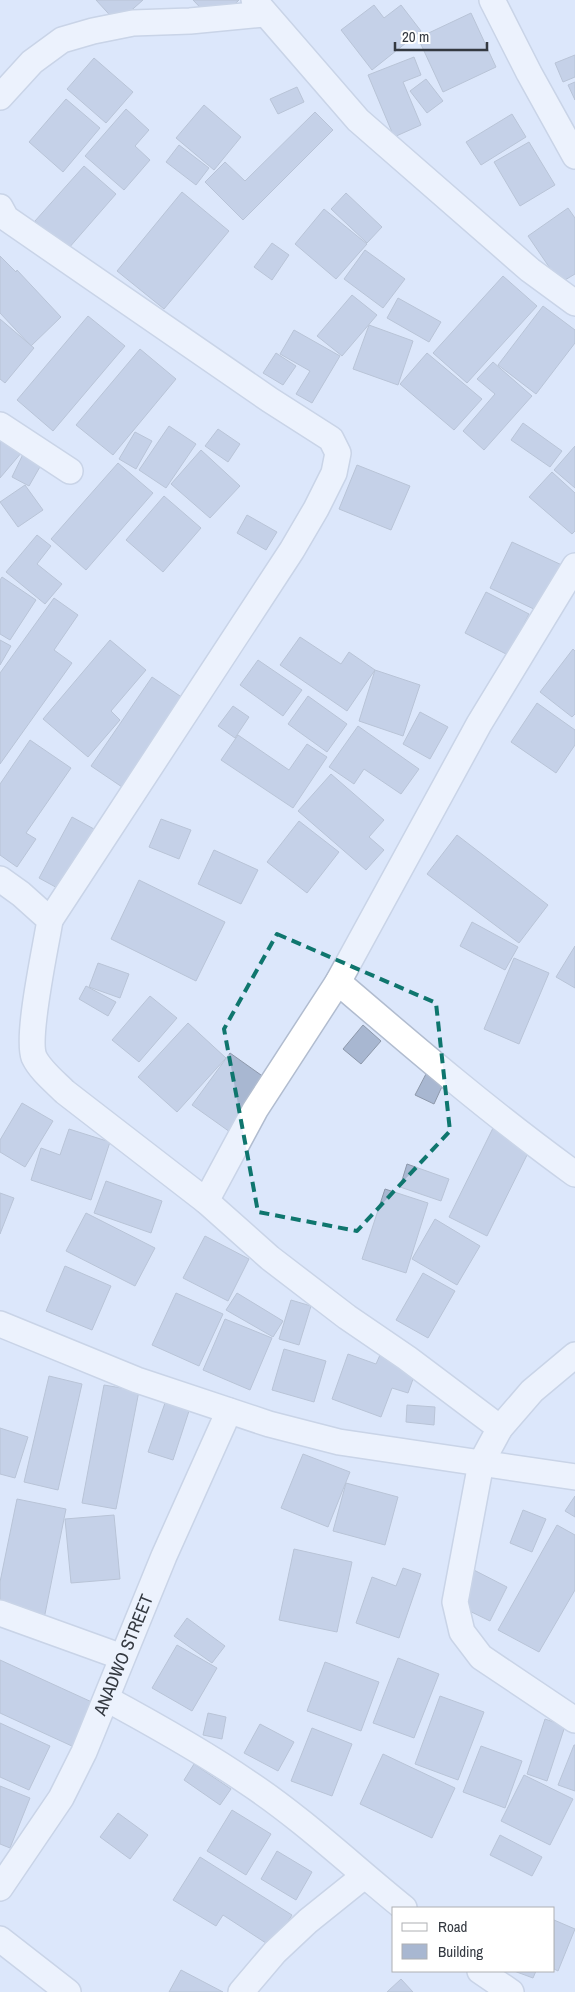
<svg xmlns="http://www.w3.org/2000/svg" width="575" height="1992" font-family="'Archivo Narrow',sans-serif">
	<rect width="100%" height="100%" fill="#dce7fb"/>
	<g fill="#a8b7d1" stroke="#8d98aa">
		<path d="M96,0H143L117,23Z"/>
		<path d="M193,0H239L215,23Z"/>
		<path d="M374,5L384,18L401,5L421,31L372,70L341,30Z"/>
		<path d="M471,13L496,67L443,92L418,38Z"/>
		<path d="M575,55V77L563,82L555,63Z"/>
		<path d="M414,57L421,75L403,82L421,125L394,137L368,75Z"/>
		<path d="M94,58L133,92L106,123L67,89Z"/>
		<path d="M426,79L443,101L427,113L410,91Z"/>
		<path d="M575,82V100L568,85Z"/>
		<path d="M297,87L304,102L278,114L270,99Z"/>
		<path d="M66,99L100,128L63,172L29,142Z"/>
		<path d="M204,105L241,137L214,170L176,138Z"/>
		<path d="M126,109L149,130L135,146L150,160L124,190L85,156Z"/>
		<path d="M315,112L333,130L243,220L205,182L225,162L245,181Z"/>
		<path d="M512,114L526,137L481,165L466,142Z"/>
		<path d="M529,142L555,185L520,206L494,162Z"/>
		<path d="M179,145L209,168L196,185L166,162Z"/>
		<path d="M84,166L116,194L68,249L35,221Z"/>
		<path d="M182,192L229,231L164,309L117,271Z"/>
		<path d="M346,193L382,227L367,243L331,209Z"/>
		<path d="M568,208L575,218V274L560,283L528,236Z"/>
		<path d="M324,209L367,244L336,279L295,244Z"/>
		<path d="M272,243L289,255L272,280L254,267Z"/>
		<path d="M365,250L405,279L383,308L344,279Z"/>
		<path d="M0,256L16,272L17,270L61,317L31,346L0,313Z"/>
		<path d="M503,276L537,306L467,383L433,353Z"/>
		<path d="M352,295L377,315L342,356L317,336Z"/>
		<path d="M398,298L441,322L429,342L387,318Z"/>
		<path d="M543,306L575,330V343L536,394L498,365Z"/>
		<path d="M88,316L125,346L53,431L17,400Z"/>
		<path d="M0,319L34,348L5,383L0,379Z"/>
		<path d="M369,325L413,341L398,385L353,369Z"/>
		<path d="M294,330L340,356L312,403L296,394L310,371L280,354Z"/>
		<path d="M140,349L176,379L113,455L76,425Z"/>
		<path d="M276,353L296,366L283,385L263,373Z"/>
		<path d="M427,353L482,399L454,430L400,384Z"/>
		<path d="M493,362L532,396L484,450L463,431L495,394L477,379Z"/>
		<path d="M0,422L28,445L0,478Z"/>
		<path d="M523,423L562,451L550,467L511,440Z"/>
		<path d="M169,426L196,444L166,488L139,470Z"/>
		<path d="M218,429L240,444L228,462L205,446Z"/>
		<path d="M135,432L152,441L136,469L119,459Z"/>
		<path d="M575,446V488L554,470Z"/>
		<path d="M26,448L45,458L29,486L12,477Z"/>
		<path d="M201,450L240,486L210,518L171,484Z"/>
		<path d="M118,463L153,493L86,570L51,539Z"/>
		<path d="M357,465L410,486L391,530L339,509Z"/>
		<path d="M552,472L575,493V531L572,534L529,497Z"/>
		<path d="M25,485L43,510L18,527L0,502Z"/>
		<path d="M164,496L201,528L163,572L126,540Z"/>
		<path d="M247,515L277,532L266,550L237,533Z"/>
		<path d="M37,535L51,546L37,564L62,584L45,604L6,572Z"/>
		<path d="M512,542L564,566L542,613L490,588Z"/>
		<path d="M2,577L36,600L10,640L0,634V580Z"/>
		<path d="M486,592L529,614L508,655L465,633Z"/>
		<path d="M54,598L78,615L54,650L72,663L0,764V673Z"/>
		<path d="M300,637L341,664L349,652L375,670L347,711L280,665Z"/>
		<path d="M0,640L11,646L0,665Z"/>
		<path d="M110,640L146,670L111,711L120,720L88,757L43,719Z"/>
		<path d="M573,649L575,651V714L572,717L540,692Z"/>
		<path d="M258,660L302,690L283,716L240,685Z"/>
		<path d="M375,670L420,685L403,736L359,721Z"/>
		<path d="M152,677L183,698L122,787L91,766Z"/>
		<path d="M308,696L347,724L327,752L288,724Z"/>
		<path d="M537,703L575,730V745L556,773L511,742Z"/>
		<path d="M233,706L249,717L235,738L218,726Z"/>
		<path d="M420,712L448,727L430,759L403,744Z"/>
		<path d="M358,726L419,769L401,794L364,769L354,784L329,767Z"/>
		<path d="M238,735L289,770L307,744L327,757L293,808L221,760Z"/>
		<path d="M30,740L71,768L26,833L36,839L17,867L0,855V784Z"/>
		<path d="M331,774L384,820L369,837L384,850L366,870L298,811Z"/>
		<path d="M72,817L94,829L61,890L39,878Z"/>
		<path d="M161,819L191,830L179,859L149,847Z"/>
		<path d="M299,821L339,852L307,893L267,862Z"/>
		<path d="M457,835L548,905L519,943L427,874Z"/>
		<path d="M214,850L258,870L241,904L198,884Z"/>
		<path d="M139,880L225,922L196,981L111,939Z"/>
		<path d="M472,922L518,947L505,970L460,946Z"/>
		<path d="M575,946V988L556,977Z"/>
		<path d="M514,958L549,973L519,1044L484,1029Z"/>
		<path d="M98,963L129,974L120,998L89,987Z"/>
		<path d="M86,986L116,1002L108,1016L79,999Z"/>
		<path d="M150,996L177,1018L139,1062L112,1040Z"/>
		<path d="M188,1023L226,1058L177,1112L138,1077Z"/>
		<path d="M363,1025L381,1041L361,1064L343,1049Z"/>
		<path d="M230,1053L268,1080L230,1132L192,1105Z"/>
		<path d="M427,1072L445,1080L434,1104L415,1095Z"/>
		<path d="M22,1103L53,1121L25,1167L0,1152V1140Z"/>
		<path d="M494,1126L532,1145L487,1236L449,1217Z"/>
		<path d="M69,1129L110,1142L91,1200L31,1180L41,1148L60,1155Z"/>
		<path d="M407,1164L449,1179L441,1201L400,1187Z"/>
		<path d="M106,1181L162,1201L151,1233L94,1213Z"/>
		<path d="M385,1189L428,1203L406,1273L362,1259Z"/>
		<path d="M0,1193L14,1198L0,1234Z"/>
		<path d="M86,1213L155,1248L135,1286L66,1251Z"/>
		<path d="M435,1219L480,1246L457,1285L412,1259Z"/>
		<path d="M205,1236L249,1259L228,1301L183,1278Z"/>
		<path d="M65,1266L111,1286L92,1330L46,1311Z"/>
		<path d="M423,1273L455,1291L428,1338L396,1320Z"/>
		<path d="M176,1293L223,1314L199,1366L152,1345Z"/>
		<path d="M237,1293L283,1321L273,1337L226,1310Z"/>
		<path d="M291,1300L311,1306L299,1345L279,1339Z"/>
		<path d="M225,1319L272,1338L250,1390L203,1370Z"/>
		<path d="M284,1349L326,1361L314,1402L272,1390Z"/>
		<path d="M348,1354L376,1364L380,1355L417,1368L408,1393L392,1388L381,1417L332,1399Z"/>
		<path d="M49,1376L82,1384L58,1490L24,1482Z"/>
		<path d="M104,1385L139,1391L116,1509L82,1503Z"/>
		<path d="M165,1403L189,1411L173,1460L148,1452Z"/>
		<path d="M407,1405L435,1407L434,1425L406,1422Z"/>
		<path d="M0,1428L28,1437L15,1478L0,1474Z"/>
		<path d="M303,1454L350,1472L328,1527L281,1508Z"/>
		<path d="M346,1483L398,1497L385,1545L333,1531Z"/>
		<path d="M575,1496V1517L565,1511Z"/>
		<path d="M17,1499L66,1509L44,1619L0,1610V1582Z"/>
		<path d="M523,1510L546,1519L532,1552L510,1543Z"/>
		<path d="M114,1515L120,1579L71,1583L65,1519Z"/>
		<path d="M557,1525L575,1535V1590L539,1652L498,1630Z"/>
		<path d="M294,1549L352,1562L337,1632L279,1620Z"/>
		<path d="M468,1567L507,1587L490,1621L451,1602Z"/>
		<path d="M403,1568L421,1574L399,1638L356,1623L372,1577L396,1586Z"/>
		<path d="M187,1618L225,1646L212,1663L174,1636Z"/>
		<path d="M177,1645L217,1668L192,1711L152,1688Z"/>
		<path d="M398,1658L439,1674L414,1738L373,1723Z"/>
		<path d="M0,1660L94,1703L74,1747L0,1713Z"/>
		<path d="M325,1662L379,1682L361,1731L307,1711Z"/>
		<path d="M440,1696L484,1712L458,1780L415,1764Z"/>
		<path d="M208,1713L226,1717L222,1739L203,1735Z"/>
		<path d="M545,1719L565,1726L547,1781L527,1774Z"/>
		<path d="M0,1723L50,1746L29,1790L0,1777Z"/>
		<path d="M260,1724L294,1742L278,1771L244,1753Z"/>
		<path d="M312,1728L352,1744L332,1796L291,1781Z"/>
		<path d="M574,1745H575V1791L558,1785Z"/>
		<path d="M481,1746L522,1761L505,1808L463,1792Z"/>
		<path d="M383,1754L455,1788L432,1838L360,1804Z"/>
		<path d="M194,1764L231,1789L220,1805L184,1780Z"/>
		<path d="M524,1775L573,1799L550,1845L501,1821Z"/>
		<path d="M0,1786L30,1798L10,1848L0,1844Z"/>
		<path d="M232,1810L271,1834L246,1875L207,1851Z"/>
		<path d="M118,1813L148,1835L130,1859L100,1837Z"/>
		<path d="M500,1835L542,1857L532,1876L490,1855Z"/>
		<path d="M277,1851L312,1872L296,1900L261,1879Z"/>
		<path d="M200,1857L292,1915L272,1947L223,1915L216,1926L173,1900Z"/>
		<path d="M554,1920L575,1929L558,1971L554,1969Z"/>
		<path d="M181,1970L223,1992H169Z"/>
		<path d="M514,1971H536L533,1978Z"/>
		<path d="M401,1979L413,1992H387Z"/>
	</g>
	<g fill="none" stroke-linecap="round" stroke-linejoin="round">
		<defs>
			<g id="minor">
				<path d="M254,0L358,120L530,270L575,303"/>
				<path d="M492,0L529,73L575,156"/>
				<path d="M0,97L32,62L62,40L93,31L133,23L190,21L264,14"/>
				<path d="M0,207L6,218L270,400L331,439L338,453L334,473L316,509L292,550L50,920"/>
				<path d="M0,425L70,471"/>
				<path d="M0,879L21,894L50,920C46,946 26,1036 34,1057C40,1070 55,1082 65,1092L206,1201L270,1258L347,1317L407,1358L500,1428"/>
				<path d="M338,982C415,1048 492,1114 575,1174"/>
				<path d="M206,1201L255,1110L338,982L479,724L575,566"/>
				<path d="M0,1324L137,1380L269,1424L339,1442L575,1477"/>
				<path d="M575,1355L532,1391L500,1428L481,1463L455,1602L462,1632L481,1657L575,1720"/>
				<path d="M0,1613L122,1657"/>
				<path d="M107,1699C155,1725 202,1751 247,1782C303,1819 352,1866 404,1908"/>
				<path id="s1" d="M0,1888L61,1798L84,1752L164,1556L229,1411"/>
				<path d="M0,1939L68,1992"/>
				<path d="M480,1971L511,1992"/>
				<path d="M241,1992L275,1952L308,1921L364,1876"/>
			</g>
		</defs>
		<use href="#minor" stroke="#b1bccf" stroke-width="28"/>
		<use href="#minor" stroke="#fff" stroke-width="25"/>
	</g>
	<path d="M0 0H575V1992H0ZM277,934L436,1003L450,1131L357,1231L258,1212L224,1029Z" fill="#dce7fb" fill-opacity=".55" fill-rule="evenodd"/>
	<path fill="none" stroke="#0f766e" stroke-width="4" stroke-dasharray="10 6" stroke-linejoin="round" d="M277,934L436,1003L450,1131L357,1231L258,1212L224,1029Z"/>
	<g text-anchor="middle" stroke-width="4" stroke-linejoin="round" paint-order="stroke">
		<g font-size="18" fill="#343941" stroke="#fff">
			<text dy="6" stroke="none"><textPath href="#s1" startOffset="265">ANADWO STREET</textPath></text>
		</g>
	</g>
	<rect x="392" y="1907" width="162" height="65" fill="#ffffff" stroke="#aeb0b3"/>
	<rect x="402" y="1923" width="25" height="8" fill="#ffffff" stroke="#aeb0b3"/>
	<text x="438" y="1932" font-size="15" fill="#343941">Road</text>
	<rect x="402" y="1944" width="25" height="15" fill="#a8b7d1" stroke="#aeb0b3"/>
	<text x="438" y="1957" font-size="15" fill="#343941">Building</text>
	<path d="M395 42v8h92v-8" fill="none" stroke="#343941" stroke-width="2.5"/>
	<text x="402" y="42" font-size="15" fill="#343941" stroke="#ffffff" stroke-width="4" paint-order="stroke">20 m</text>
</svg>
